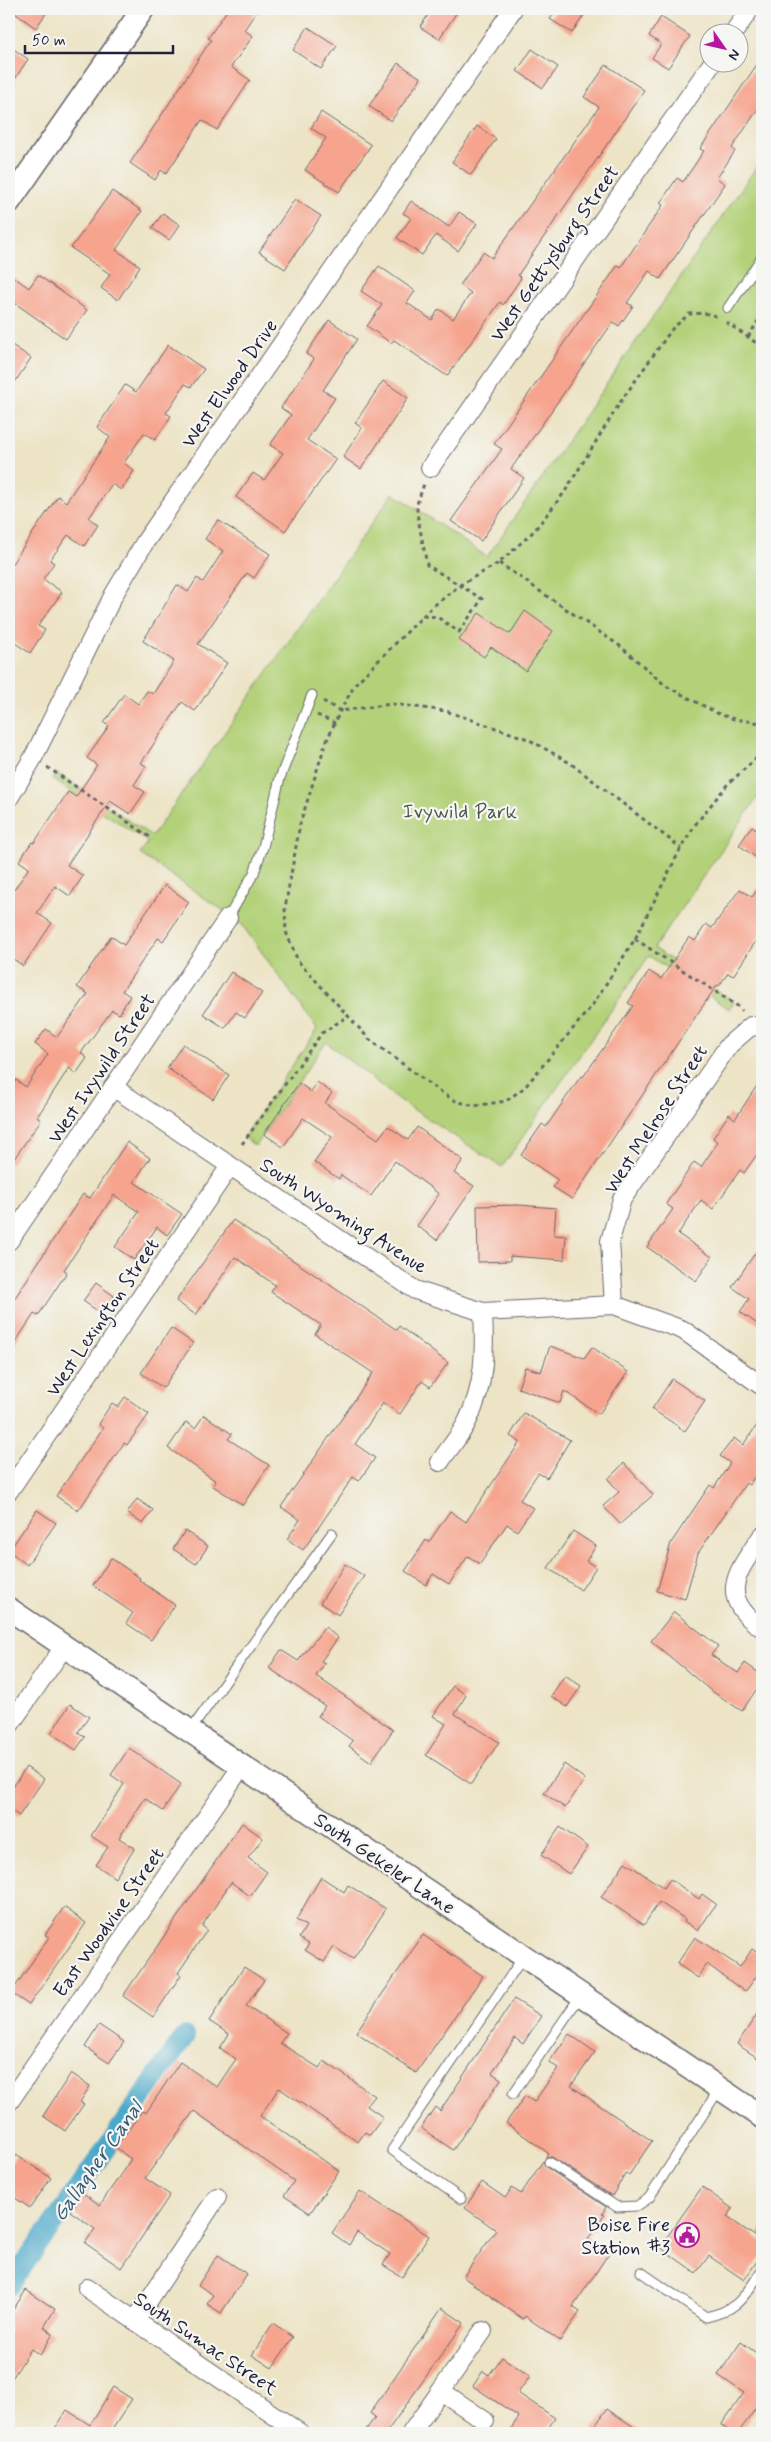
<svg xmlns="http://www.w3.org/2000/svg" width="771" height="2442" font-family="Mynerve,sans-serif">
	<rect width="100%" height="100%" fill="#f6f6f2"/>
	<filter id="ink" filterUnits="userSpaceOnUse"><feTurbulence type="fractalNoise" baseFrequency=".02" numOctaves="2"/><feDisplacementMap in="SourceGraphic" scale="10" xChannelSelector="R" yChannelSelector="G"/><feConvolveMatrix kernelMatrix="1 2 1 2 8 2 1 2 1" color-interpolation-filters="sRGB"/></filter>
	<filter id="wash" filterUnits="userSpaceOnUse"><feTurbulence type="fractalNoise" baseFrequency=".0096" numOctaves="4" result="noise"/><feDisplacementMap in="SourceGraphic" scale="20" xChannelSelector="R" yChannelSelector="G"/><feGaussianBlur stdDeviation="1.12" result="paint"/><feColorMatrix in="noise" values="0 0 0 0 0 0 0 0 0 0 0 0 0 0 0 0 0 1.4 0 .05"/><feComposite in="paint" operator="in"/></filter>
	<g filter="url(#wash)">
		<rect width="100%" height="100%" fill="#ede4c6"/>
		<path fill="#b2d178" stroke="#6a7a5a" d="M762,159V791L654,948L734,1002L729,1009L649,956L502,1167L399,1100L326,1042L255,1146L244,1137L317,1029L240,922L140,854L148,842L52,779L56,773L152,836L393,493L487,557Z"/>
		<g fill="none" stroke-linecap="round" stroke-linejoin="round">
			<path stroke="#4ca9ca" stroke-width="20" d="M9,2286L185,2036"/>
		</g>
		<g id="blocks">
			<g fill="#f6a48e">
				<path d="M9,9H49L36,28Z"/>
				<path d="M228,9H258L244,30L253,36L231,67L250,80L217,130L202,120L166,174L161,170L155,180L130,163L211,40L208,38Z"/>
				<path d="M432,9H459L439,39L420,27Z"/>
				<path d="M557,9H588L572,33L550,19Z"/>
				<path d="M661,17L690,36L668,68L652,58L661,44L649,36Z"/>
				<path d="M308,27L337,46L321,69L293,50Z"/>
				<path d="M9,46L28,59L9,88Z"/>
				<path d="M532,49L558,67L543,88L517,71Z"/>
				<path d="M762,57V103L732,148L735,151L717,178L725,184L660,279L649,271L627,303L633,306L619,326L613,322L511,469L524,478L481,541L451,521L502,449L494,444L618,265L621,267L663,205L660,203L677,178L683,182L704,151L700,149Z"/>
				<path d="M398,63L421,78L391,121L369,106Z"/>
				<path d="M606,65L644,90L518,275L521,278L503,305L500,302L447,376L394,340L391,343L367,326L382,305L361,291L379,266L415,291L407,303L432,320L439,309L453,319L471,293L460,285L483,252L492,258L599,107L584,97Z"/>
				<path d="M321,112L371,145L339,192L305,170L326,138L311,128Z"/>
				<path d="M477,126L496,139L471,175L452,162Z"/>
				<path d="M112,191L142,211L116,250L140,266L118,300L101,288L110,274L71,248Z"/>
				<path d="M295,199L321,216L285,269L259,252Z"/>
				<path d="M411,201L449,227L459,212L477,224L458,251L436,235L422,255L397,238L411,218L403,213Z"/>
				<path d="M163,213L180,225L169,240L152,228Z"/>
				<path d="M9,274L29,288L38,275L87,310L66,339L9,299Z"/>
				<path d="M329,320L357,339L323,390L335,398L307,440L336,459L285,531L236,497L253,473L264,480L283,453L270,445L291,415L281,408L314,359L306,354Z"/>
				<path d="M9,343L31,358L9,391Z"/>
				<path d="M168,345L204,369L191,387L185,384L166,413L171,416L155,440L144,433L124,463L134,471L121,490L112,484L89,518L98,525L84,546L68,535L50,560L54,563L43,579L62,592L38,626L45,630L30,653L9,639V568L58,496L66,502L110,437L97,427L125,385L136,392Z"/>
				<path d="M383,381L408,398L361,469L343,457L362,428L355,423Z"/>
				<path d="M218,520L270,554L254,578L247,573L198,644L227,663L195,711L182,702L141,763L146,766L134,785L145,792L130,814L110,801L67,865L83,876L70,896L55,886L37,913L52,923L23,966L9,956V897L29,868L19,861L32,842L34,843L68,792L76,797L97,765L87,758L109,726L104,723L124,694L138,704L147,691L153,694L174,661L143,641L177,585L188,592L197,578L203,582L223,551L205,539Z"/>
				<path d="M525,611L553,631L526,671L491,647L484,657L459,640L479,613L510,634Z"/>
				<path d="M752,826L762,833V862L739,845Z"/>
				<path d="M762,883V932L733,976L728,973L719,986L717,985L572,1199L553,1187L558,1180L521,1155L542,1124L546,1127L581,1076L583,1077L633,1006L628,1003L649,971L661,979L689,937L695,941L706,924L712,928L740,889L752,897Z"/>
				<path d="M165,885L189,902L163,941L158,938L122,991L130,996L119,1014L112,1010L81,1053L87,1058L76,1074L69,1068L37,1117L41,1120L9,1166V1091L16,1080L26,1087L48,1054L35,1044L46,1029L57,1037L88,994L77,987L111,936L124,945Z"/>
				<path d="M231,972L262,993L245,1018L236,1012L225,1028L203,1014Z"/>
				<path d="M183,1044L229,1075L213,1099L167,1068Z"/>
				<path d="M762,1078V1147L744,1173L740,1170L713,1209L701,1200L678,1234L712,1257L696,1281L647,1247L673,1209L666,1204L694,1162L701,1167L718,1142L713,1138L729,1114L735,1119Z"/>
				<path d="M317,1082L332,1093L325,1103L378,1139L388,1126L408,1140L417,1127L463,1160L454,1173L474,1186L437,1240L417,1226L439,1194L395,1161L371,1196L341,1175L339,1179L314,1162L332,1137L303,1118L283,1147L264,1134L299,1083L311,1092Z"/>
				<path d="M127,1142L150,1158L134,1182L182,1214L167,1235L157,1227L134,1260L115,1247L139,1212L114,1195L64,1270L67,1272L38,1316L34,1314L9,1352V1307L83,1194L90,1198Z"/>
				<path d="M519,1205L556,1208L554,1235L566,1236L564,1260L510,1256V1261L478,1262L477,1206Z"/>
				<path d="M233,1220L397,1330L399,1326L448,1363L430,1387L422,1381L400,1414L383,1403L355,1444L375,1458L359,1481L353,1477L303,1550L287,1539L300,1520L281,1507L373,1373L315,1334L321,1325L271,1292L275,1285L235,1257L196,1315L176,1301Z"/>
				<path d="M762,1243V1327L740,1312L749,1299L732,1287Z"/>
				<path d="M96,1283L114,1296L102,1314L83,1301Z"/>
				<path d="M171,1328L193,1343L163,1388L141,1373Z"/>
				<path d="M550,1346L584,1358L592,1347L628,1372L599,1414L564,1391L560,1403L518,1388L525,1367L541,1372Z"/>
				<path d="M672,1379L705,1401L685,1431L652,1409Z"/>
				<path d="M125,1397L149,1414L127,1445L124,1443L78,1511L56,1496L103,1428L98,1424L112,1403L118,1407Z"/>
				<path d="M524,1413L570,1440L547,1478L538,1473L520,1500L533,1508L517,1531L507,1524L480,1564L468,1556L449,1584L433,1574L426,1585L405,1571L426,1540L429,1542L450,1511L466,1522L520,1442L510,1436Z"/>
				<path d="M204,1415L232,1434L228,1439L269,1465L243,1505L213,1486L216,1481L168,1448L186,1422L195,1428Z"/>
				<path d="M762,1418V1466L749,1485L746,1483L698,1553L685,1599L657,1591L671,1543L710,1485L714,1488L730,1463L720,1456L734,1438L743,1445Z"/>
				<path d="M624,1463L653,1495L620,1524L603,1506L619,1492L608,1479Z"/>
				<path d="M137,1499L153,1510L143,1524L127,1513Z"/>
				<path d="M37,1510L56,1523L27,1565L9,1551Z"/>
				<path d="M185,1531L208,1546L196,1564L173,1549Z"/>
				<path d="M573,1531L596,1546L586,1561L596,1567L581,1590L548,1568Z"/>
				<path d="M111,1558L140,1578L139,1580L175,1605L151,1640L126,1623L133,1613L93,1586Z"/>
				<path d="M345,1564L364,1576L338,1615L320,1603Z"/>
				<path d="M674,1612L718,1646L711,1655L738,1673L745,1663L762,1675V1681L742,1711L710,1690L651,1641Z"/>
				<path d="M325,1627L338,1638L321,1661L325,1663L316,1676L393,1730L371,1762L349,1746L353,1741L318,1716L325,1706L269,1668L281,1650L298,1661Z"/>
				<path d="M565,1675L581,1686L567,1707L551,1696Z"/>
				<path d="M453,1686L466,1695L455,1714L499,1742L471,1784L426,1755L446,1724L433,1716Z"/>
				<path d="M70,1704L89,1717L78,1732L85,1737L76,1750L51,1733Z"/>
				<path d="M129,1748L181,1784L163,1811L145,1798L119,1838L135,1848L115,1878L96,1865L108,1847L91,1836L124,1784L111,1775Z"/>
				<path d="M564,1764L585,1779L565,1808L544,1793Z"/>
				<path d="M26,1767L44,1779L19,1816L9,1809V1793Z"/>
				<path d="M242,1823L263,1838L248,1858L267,1872L250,1896L231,1882L202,1926L207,1930L178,1973L181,1975L153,2017L123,1996Z"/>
				<path d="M560,1827L588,1847L569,1874L541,1855Z"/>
				<path d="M625,1862L664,1888L670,1879L699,1899L702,1894L716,1904L698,1931L684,1921L685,1919L659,1902L644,1925L601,1897Z"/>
				<path d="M321,1877L344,1892L348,1885L386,1909L353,1959L334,1947L324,1962L305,1950L309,1944L299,1938L306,1926L296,1920Z"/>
				<path d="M64,1907L86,1923L29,2005L11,1993L49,1937L45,1935Z"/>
				<path d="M423,1935L483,1976L416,2073L356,2032Z"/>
				<path d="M695,1937L740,1967L752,1949L762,1956V1969L745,1992L707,1964L698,1978L677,1964Z"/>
				<path d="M244,1967L264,1980L246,2006L287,2033L280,2043L319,2068L324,2061L375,2096L367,2106L383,2117L370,2135L365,2132L358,2142L279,2088L260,2116L339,2171L310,2213L284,2196L294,2181L194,2111L145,2178L170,2195L121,2268L85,2243L95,2229L70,2211L83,2193L100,2205L131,2159L115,2148L142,2111L146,2113L180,2062L217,2087L236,2059L220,2048L229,2034L209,2021Z"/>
				<path d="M514,1999L541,2016L523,2044L515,2038L492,2073L501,2079L453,2150L421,2128L435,2107L440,2111Z"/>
				<path d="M762,2007V2061L737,2044Z"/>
				<path d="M99,2025L124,2042L109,2063L85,2047Z"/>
				<path d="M569,2034L595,2052L571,2086L652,2141L629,2175L626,2173L612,2196L552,2157H546L548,2153L506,2123L525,2096L534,2102L558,2068L549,2062Z"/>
				<path d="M71,2073L90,2086L80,2102L84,2104L65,2131L43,2116Z"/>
				<path d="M16,2155L51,2178L30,2208L9,2194V2166Z"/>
				<path d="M543,2161L546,2167L606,2207L602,2214L604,2215L588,2239L609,2253L573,2307L580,2312L560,2341L525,2316L523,2319L463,2277L496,2230L465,2208L482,2182L505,2198L512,2188L521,2194Z"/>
				<path d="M702,2187L733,2209L727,2217L762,2241V2254L744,2280L709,2256L696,2273L660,2247Z"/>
				<path d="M360,2191L429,2236L402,2277L383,2265L390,2254L357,2232L349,2245L332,2233Z"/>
				<path d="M218,2255L247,2274L221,2313L207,2304L213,2295L198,2285Z"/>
				<path d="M26,2290L55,2309L44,2327L53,2334L40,2355L31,2349L9,2383V2316Z"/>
				<path d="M442,2308L464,2323L386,2433H364L375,2417L370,2413Z"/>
				<path d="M273,2323L293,2337L272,2368L252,2355Z"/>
				<path d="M741,2342L762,2357V2400L738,2433H732L721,2425L744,2393L718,2375Z"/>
				<path d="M502,2357L530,2376L518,2393L555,2418L545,2433H508L519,2417L473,2386L483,2371L489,2375Z"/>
				<path d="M113,2387L132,2399L110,2433H52L67,2410L90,2425Z"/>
				<path d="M607,2409L643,2433H590Z"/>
			</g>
		</g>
	</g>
	<g filter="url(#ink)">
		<use href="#blocks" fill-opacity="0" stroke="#69666c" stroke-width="1"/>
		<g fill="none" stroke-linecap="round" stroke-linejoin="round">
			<defs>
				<g id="service">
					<path d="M728,308L762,257"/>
					<path d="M228,918L254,873L263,847L280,778L312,695"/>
					<path d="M190,1731L332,1533"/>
					<path d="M513,2094L581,1995"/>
					<path d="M549,2162L617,2207L637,2206L649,2198L720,2088"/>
					<path d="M461,2199L392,2150L524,1956"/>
					<path d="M760,2233L762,2230"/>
					<path d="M641,2272L706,2317C739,2310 743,2297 762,2271"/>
				</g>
				<g id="minor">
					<path d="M734,32L750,9"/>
					<path d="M430,468L713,62"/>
					<path d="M9,798L33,758L114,594L145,542L513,9"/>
					<path d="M113,1087L415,1290L483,1312L614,1305L683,1330L762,1386"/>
					<path d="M9,1241L228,918"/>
					<path d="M614,1305L610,1241L622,1199L729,1045L751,1026L762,1027"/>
					<path d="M440,1462C449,1448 461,1435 468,1420C485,1385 485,1350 483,1312"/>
					<path d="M9,1491L230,1166"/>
					<path d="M762,1536C737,1572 716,1597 762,1628"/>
					<path d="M9,1726L64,1647"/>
					<path d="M9,2102L242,1766"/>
					<path d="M87,2288L300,2433"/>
					<path d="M135,2321L217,2197"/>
					<path d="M441,2391L485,2421"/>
					<path d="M411,2433L483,2331"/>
				</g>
				<g id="tertiary">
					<path d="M9,202L143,9"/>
					<path d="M9,1609L762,2117"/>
				</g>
			</defs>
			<use href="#service" stroke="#69666c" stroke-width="11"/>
			<use href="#minor" stroke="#69666c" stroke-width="20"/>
			<use href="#tertiary" stroke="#69666c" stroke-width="25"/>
			<g stroke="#69666c" stroke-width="3" stroke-dasharray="4 4" stroke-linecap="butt">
				<path d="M716,316L704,313L689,314L672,329L623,398L564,493L534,531L499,563L460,585L431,608L356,683L340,711L325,745L300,824L285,908L286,932L298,961L369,1039L439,1091L456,1101L474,1106L506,1101L525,1087L591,1007L635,939L681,848L695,825L727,785L762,753"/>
				<path d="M726,322L762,347"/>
				<path d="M748,337L762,315"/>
				<path d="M499,563L620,646L666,686L719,714L734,719L762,723"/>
				<path d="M423,616L437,617L459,632L482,599L427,565L417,513V504L424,484"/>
				<path d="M323,701L340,711L392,704L446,711L528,739L570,763L681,848"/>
				<path d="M317,715L335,723"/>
				<path d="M47,767L153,839"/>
				<path d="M635,939L739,1007L742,1011"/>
				<path d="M242,1144L322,1033L348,1016"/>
			</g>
			<use href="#service" stroke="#fff" stroke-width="9"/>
			<use href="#minor" stroke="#fff" stroke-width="18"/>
			<use href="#tertiary" stroke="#fff" stroke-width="22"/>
		</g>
	</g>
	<defs>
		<symbol id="civic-ring" viewBox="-11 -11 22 22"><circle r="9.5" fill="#f6f6f2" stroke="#b5179e" stroke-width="1.5"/><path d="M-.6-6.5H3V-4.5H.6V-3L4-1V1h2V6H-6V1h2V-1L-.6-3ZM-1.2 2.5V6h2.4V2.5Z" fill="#b5179e"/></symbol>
	</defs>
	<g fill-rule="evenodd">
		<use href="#civic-ring" x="673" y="2221" width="28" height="28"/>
	</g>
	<g text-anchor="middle" stroke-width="4.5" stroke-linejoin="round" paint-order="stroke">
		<g font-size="20" fill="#22223b" stroke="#f6f6f2">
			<text transform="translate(554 253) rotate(-55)" y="7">West Gettysburg Street</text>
			<text transform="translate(229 383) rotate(-55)" y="7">West Elwood Drive</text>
			<text transform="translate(101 1068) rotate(-56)" y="7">West Ivywild Street</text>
			<text transform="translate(655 1119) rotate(-57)" y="7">West Melrose Street</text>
			<text transform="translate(344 1215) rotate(33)" y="7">South Wyoming Avenue</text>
			<text transform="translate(102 1317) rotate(-56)" y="7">West Lexington Street</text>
			<text transform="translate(385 1863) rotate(34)" y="7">South Gekeler Lane</text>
			<text transform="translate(108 1922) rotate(-55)" y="7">East Woodvine Street</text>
			<text transform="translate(206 2343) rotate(34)" y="7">South Sumac Street</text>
		</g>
		<g font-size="20" fill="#4d574d" stroke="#f6f6f2">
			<text x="460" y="818">Ivywild Park</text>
		</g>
		<g font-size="20" fill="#22223b" stroke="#f6f6f2" text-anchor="end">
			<text x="670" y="2231">Boise Fire<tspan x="670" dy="23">Station #3</tspan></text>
		</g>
		<g font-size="21" font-style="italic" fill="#335874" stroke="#f6f6f2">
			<text transform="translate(97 2161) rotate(-55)" y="7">Gallagher Canal</text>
		</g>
	</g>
	<rect width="771" height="2442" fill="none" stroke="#f6f6f2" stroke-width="30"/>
	<g transform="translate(724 48) rotate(124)"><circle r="24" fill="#f6f6f2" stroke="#a1a1a9"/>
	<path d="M0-4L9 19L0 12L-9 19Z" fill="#b5179e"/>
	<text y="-8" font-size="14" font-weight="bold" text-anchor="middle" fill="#22223b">N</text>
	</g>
	<path d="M25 45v8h148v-8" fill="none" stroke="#22223b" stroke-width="2.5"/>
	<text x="32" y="45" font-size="15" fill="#22223b" stroke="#f6f6f2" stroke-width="4" paint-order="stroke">50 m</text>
</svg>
